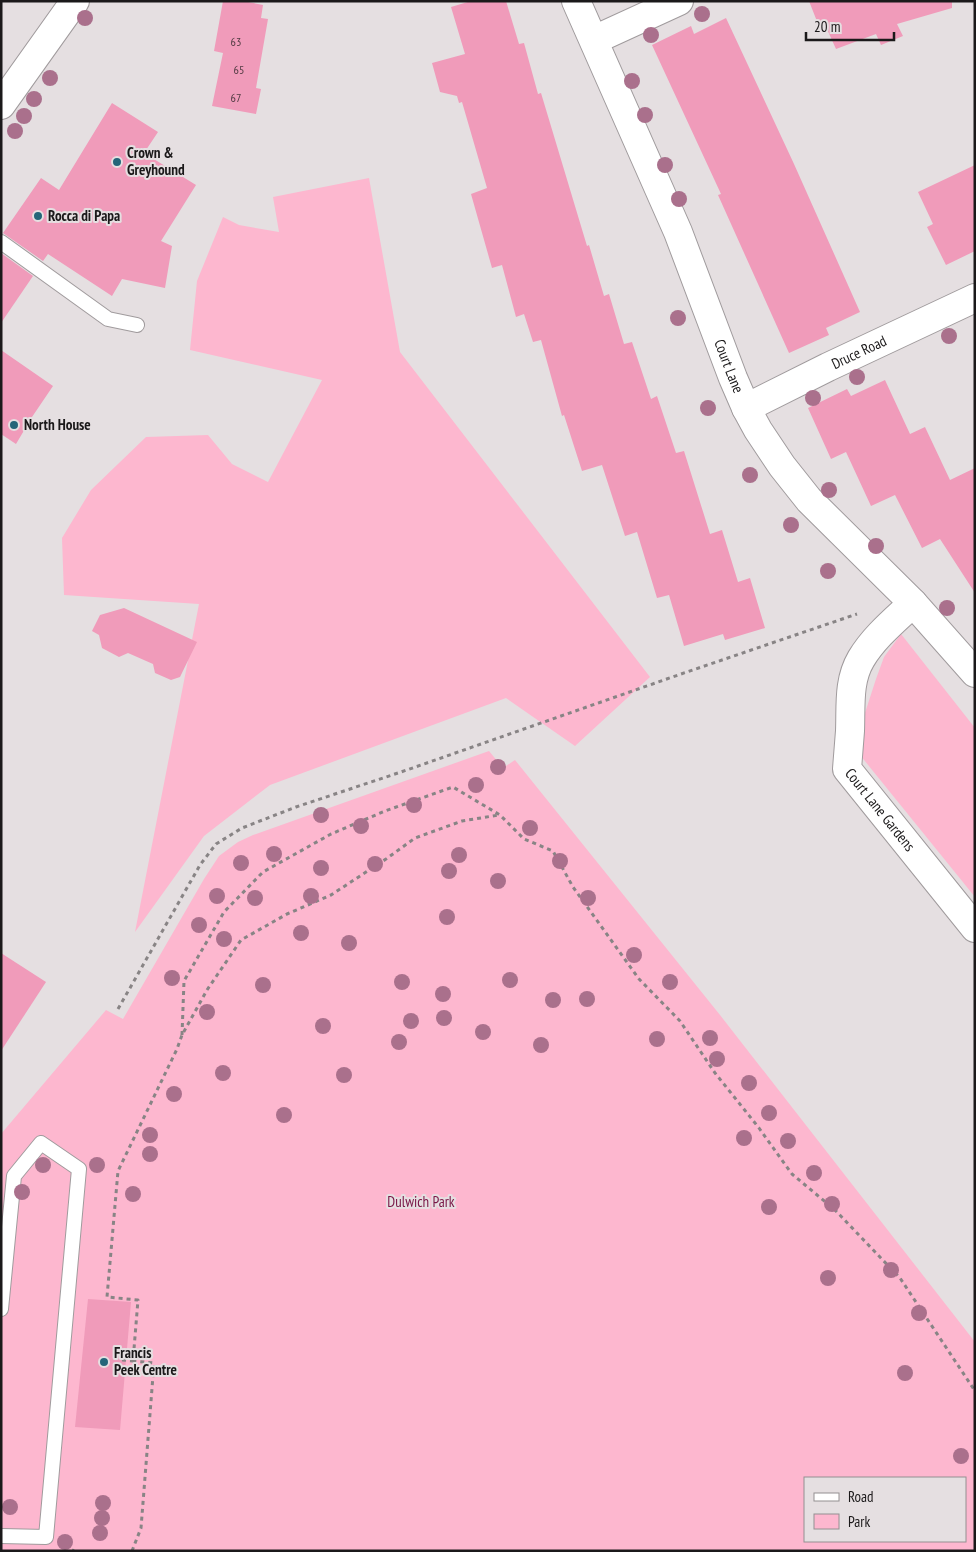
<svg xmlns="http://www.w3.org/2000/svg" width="976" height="1552" font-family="'PT Sans Narrow',sans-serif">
	<rect width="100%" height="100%" fill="#e5dfe1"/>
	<g fill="#fdb7cf" fill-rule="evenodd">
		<path d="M369,178L400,352L650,677L575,746L506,698L270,785L204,836L135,932L199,604L64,595L62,538L91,490L146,437L208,435L232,464L268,482L322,380L190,350L197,281L223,217L239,225L279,232L273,197Z"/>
		<path d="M901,634L975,728V897L860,755L863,719L876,679L884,657Z"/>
		<path d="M489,751L503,768L515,760L720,1015L975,1342V1551H1V1134L106,1010L123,1019L204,879L219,856L238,842L253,835ZM805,1478H965V1541H805Z"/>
	</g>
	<g fill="#f09bba">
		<path d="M223,1H243L263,5L261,18L268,19L256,88L261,89L256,114L212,106L223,53L214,51Z"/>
		<path d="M471,1H506L519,44L524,43L538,94L541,93L587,246L589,245L604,296L609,294L624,344L632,342L651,399L657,396L676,453L684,451L710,534L722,530L738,582L750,578L765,628L725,640L723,634L684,646L669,595L657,598L637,532L625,536L602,465L582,471L564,415L562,416L541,340L533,342L524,314L516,317L502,265L492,268L471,194L487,188L462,102L459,103L457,96L440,92L432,63L465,54L451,7Z"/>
		<path d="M809,1H952V8L897,24L903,36L881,45L876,34L836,49L826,27L820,29Z"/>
		<path d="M726,18L794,164L860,312L826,328L829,335L789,353L718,195L721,194L652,45L691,26L694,34Z"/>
		<path d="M112,103L158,132L144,153L196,185L161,241L172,246L165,288L122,279L112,296L48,254L43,261L3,233L41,178L59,190Z"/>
		<path d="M975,165V251L946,265L927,227L933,224L918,192Z"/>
		<path d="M1,253L33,276L1,323Z"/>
		<path d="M1,350L53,386L32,417L16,444L1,434Z"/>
		<path d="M885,380L910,434L925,427L950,480L975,468V593L940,539L922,548L895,495L871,506L846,452L831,459L808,408L847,389L851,396Z"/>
		<path d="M124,608L197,642L180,677L171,680L155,673L153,664L128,653L119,657L102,648L99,635L92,631L100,615Z"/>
		<path d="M1,953L46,982L1,1051Z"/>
		<path d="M88,1299L131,1302L120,1430L75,1427Z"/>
	</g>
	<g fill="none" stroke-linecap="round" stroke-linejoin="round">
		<defs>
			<g id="service">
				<path d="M1,242L108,319L137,325"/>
				<path d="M1,1309L14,1176L41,1143L79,1169L46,1537L1,1536"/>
			</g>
			<g id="minor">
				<path id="s1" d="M576,1L678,232L733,378L746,408L758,430L782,466L809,500L913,603L975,673"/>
				<path d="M594,40L679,1"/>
				<path id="s2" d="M746,408L828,367L975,298"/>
				<path id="s3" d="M913,603C895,620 874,637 861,659C848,681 851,706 850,731C849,744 848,756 847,769L975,928"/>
			</g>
			<path id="tertiary" d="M1,105L75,1"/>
		</defs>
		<use href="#service" stroke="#a09b9d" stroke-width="16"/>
		<use href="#minor" stroke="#a09b9d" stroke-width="30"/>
		<use href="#tertiary" stroke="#a09b9d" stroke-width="30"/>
		<g stroke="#888485" stroke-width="3" stroke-dasharray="4 4" stroke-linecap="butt">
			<path d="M118,1009L200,865L216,844L242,828L296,807L401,772L681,674L857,614"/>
			<path d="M182,1035L184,981L224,912L263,872L331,834L385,811L453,787L500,815L524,839L553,851L573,887L639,979L680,1021L715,1073L759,1128L792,1174L835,1210L900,1278L975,1391"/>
			<path d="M122,1360L133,1361"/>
			<path d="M65,1546L74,1551"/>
			<path d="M132,1551L141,1528L154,1363L133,1361L138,1300L107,1297L118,1171L177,1049L182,1035L207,990L241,940L287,914L331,895L386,859L415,838L462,821L499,815"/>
		</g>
		<use href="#service" stroke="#fff" stroke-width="14"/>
		<use href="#minor" stroke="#fff" stroke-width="28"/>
		<use href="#tertiary" stroke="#fff" stroke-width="28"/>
	</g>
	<g fill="#aa708c">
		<circle cx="702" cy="14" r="8"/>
		<circle cx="85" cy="18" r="8"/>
		<circle cx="651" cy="35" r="8"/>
		<circle cx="50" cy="78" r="8"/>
		<circle cx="632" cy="81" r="8"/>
		<circle cx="34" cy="99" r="8"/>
		<circle cx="645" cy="115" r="8"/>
		<circle cx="24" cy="116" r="8"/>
		<circle cx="15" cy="131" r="8"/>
		<circle cx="665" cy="165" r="8"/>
		<circle cx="679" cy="199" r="8"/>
		<circle cx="678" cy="318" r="8"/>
		<circle cx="949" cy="336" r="8"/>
		<circle cx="857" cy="377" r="8"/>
		<circle cx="813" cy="398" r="8"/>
		<circle cx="708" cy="408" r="8"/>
		<circle cx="750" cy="475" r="8"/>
		<circle cx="829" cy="490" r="8"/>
		<circle cx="791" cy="525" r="8"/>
		<circle cx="876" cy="546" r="8"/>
		<circle cx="828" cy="571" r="8"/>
		<circle cx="947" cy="608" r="8"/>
		<circle cx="498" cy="767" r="8"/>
		<circle cx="476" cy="785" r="8"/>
		<circle cx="414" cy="805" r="8"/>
		<circle cx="321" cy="815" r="8"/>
		<circle cx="361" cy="826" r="8"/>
		<circle cx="530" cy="828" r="8"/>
		<circle cx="274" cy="854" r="8"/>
		<circle cx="459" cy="855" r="8"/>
		<circle cx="560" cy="861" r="8"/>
		<circle cx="241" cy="863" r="8"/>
		<circle cx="375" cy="864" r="8"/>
		<circle cx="321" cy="868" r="8"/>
		<circle cx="449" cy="871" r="8"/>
		<circle cx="498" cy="881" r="8"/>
		<circle cx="217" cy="896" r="8"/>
		<circle cx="311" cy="896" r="8"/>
		<circle cx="255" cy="898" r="8"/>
		<circle cx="588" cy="898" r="8"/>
		<circle cx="447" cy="917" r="8"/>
		<circle cx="199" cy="925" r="8"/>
		<circle cx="301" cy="933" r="8"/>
		<circle cx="224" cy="939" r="8"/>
		<circle cx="349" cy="943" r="8"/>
		<circle cx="634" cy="955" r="8"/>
		<circle cx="172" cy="978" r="8"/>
		<circle cx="510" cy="980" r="8"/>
		<circle cx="402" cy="982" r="8"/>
		<circle cx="670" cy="982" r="8"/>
		<circle cx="263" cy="985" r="8"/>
		<circle cx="443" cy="994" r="8"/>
		<circle cx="587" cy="999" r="8"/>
		<circle cx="553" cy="1000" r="8"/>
		<circle cx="207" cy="1012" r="8"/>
		<circle cx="444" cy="1018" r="8"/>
		<circle cx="411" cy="1021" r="8"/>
		<circle cx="323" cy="1026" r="8"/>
		<circle cx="483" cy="1032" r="8"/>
		<circle cx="710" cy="1038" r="8"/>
		<circle cx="657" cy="1039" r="8"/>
		<circle cx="399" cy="1042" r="8"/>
		<circle cx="541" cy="1045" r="8"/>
		<circle cx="717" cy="1059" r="8"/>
		<circle cx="223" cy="1073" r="8"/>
		<circle cx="344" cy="1075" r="8"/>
		<circle cx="749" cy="1083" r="8"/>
		<circle cx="174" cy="1094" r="8"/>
		<circle cx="769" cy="1113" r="8"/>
		<circle cx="284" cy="1115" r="8"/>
		<circle cx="150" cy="1135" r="8"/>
		<circle cx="744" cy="1138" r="8"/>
		<circle cx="788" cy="1141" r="8"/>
		<circle cx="150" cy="1154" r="8"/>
		<circle cx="43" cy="1165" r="8"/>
		<circle cx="97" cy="1165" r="8"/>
		<circle cx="814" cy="1173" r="8"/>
		<circle cx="22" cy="1192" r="8"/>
		<circle cx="133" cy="1194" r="8"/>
		<circle cx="832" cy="1204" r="8"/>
		<circle cx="769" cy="1207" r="8"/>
		<circle cx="891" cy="1270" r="8"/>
		<circle cx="828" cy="1278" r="8"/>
		<circle cx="919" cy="1313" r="8"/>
		<circle cx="905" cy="1373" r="8"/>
		<circle cx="961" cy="1456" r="8"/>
		<circle cx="103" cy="1503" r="8"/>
		<circle cx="10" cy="1507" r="8"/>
		<circle cx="102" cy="1518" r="8"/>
		<circle cx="100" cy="1533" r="8"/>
		<circle cx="65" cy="1542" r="8"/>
	</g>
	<g fill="#246579" stroke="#e5dfe1" stroke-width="2">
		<circle cx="117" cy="162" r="5"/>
		<circle cx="38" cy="216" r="5"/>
		<circle cx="14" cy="425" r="5"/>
		<circle cx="104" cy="1362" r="5"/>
	</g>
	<g text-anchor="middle" stroke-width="4" stroke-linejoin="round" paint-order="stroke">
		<g font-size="12" fill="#503a42">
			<text x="236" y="46">63</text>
			<text x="239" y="74">65</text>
			<text x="236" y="102">67</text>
		</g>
		<g font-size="15" font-weight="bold" fill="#1b191a" stroke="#e5dfe1" text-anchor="start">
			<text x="127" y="158">Crown &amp;<tspan x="127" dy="17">Greyhound</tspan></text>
			<text x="48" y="221">Rocca di Papa</text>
			<text x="24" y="430">North House</text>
			<text x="114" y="1358">Francis<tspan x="114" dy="17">Peek Centre</tspan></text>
		</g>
		<g font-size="15" fill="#1b191a" stroke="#e5dfe1">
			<text dy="5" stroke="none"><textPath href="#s2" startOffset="126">Druce Road</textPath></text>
			<text dy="5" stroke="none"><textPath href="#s1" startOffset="396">Court Lane</textPath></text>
			<text dy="5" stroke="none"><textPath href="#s3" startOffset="241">Court Lane Gardens</textPath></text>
		</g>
		<g font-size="15" fill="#791646" stroke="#e5dfe1">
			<text x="421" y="1207">Dulwich Park</text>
		</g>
	</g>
	<rect width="976" height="1552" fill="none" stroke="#1b191a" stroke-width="5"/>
	<rect x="804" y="1477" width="162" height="65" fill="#e5dfe1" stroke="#949091"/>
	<rect x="814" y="1493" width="25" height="8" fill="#ffffff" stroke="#949091"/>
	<text x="848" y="1502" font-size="15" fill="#1b191a">Road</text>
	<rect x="814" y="1514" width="25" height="15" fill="#fdb7cf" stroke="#949091"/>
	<text x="848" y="1527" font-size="15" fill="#1b191a">Park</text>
	<path d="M806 32v8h88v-8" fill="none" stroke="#1b191a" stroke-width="2.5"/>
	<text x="814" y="32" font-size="15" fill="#1b191a" stroke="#e5dfe1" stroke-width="4" paint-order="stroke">20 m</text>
</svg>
